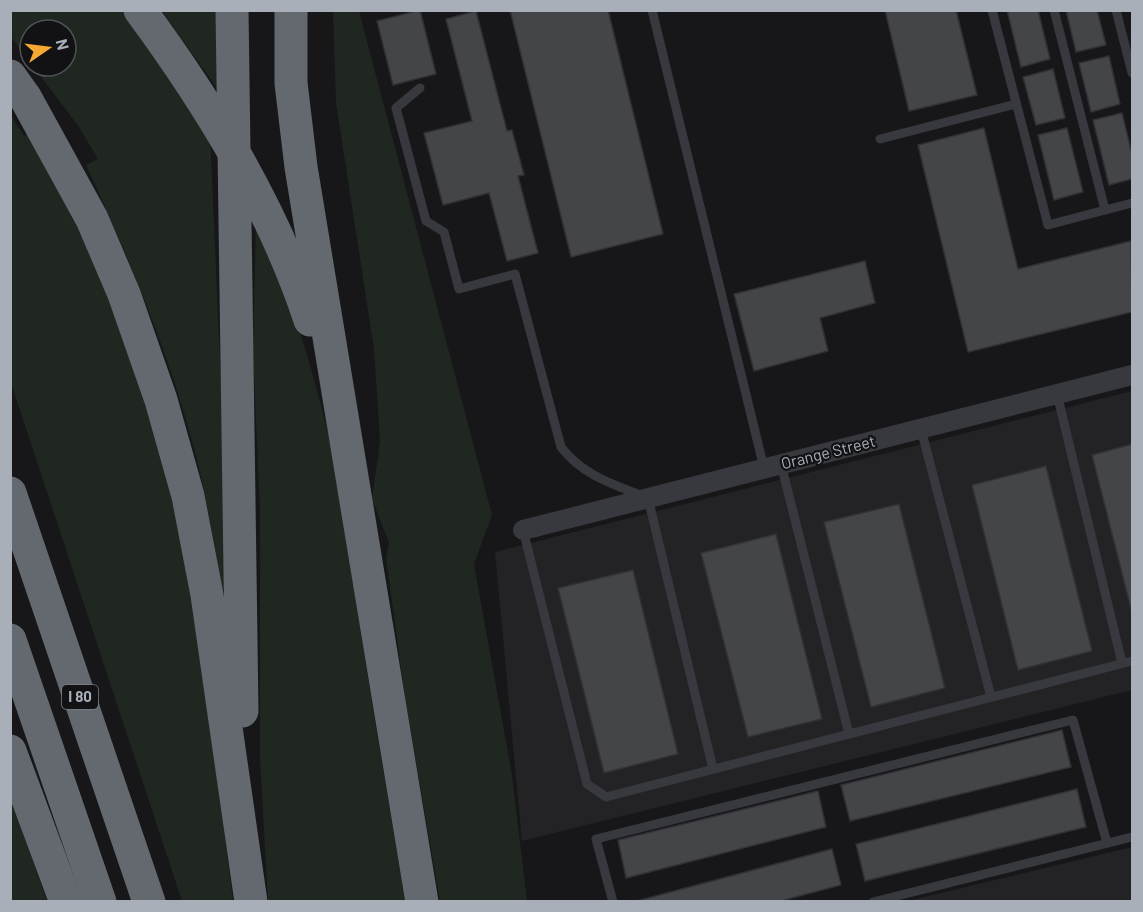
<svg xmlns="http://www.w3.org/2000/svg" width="1143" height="912" font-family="Barlow,sans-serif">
	<rect width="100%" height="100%" fill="#171719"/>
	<g fill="#232326">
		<path d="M1132,391V690L522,841L495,552Z"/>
		<path d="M1132,847V901H908Z"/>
	</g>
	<g fill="#1f2720">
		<path d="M11,11H126L210,133L230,588L222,589C213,538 205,487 191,437C165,343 127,254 86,165L98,159L79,127L33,66H66V30H30V62L11,37Z"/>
		<path d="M162,11H217V88Z"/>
		<path d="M333,11H359L492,515L474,564L512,775L527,901H440L406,704L386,558L389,543L372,499L380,441L374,349L336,103Z"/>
		<path d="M10,114L24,136L35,131L77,212L165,451L200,644L233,901H182L11,383Z"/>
		<path d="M256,219C295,306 322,394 339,488C346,524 349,560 355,596C371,698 388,800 405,901H268L260,759V512L253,351Z"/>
		<path d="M11,798L47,901H11Z"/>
	</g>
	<g fill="#434549" stroke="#313135" stroke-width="1.5">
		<path d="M420,10L436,74L393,85L377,21Z"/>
		<path d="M510,10H608L663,234L571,257Z"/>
		<path d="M885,10H956L977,95L909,111Z"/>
		<path d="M1007,10H1038L1050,59L1021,67Z"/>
		<path d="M1066,10H1097L1106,45L1076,52Z"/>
		<path d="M476,11L507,131L512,130L524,175L518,176L538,253L507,261L489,193L443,205L424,133L472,121L446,19Z"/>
		<path d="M1109,56L1120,104L1091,112L1079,63Z"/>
		<path d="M1053,69L1065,118L1036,125L1023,77Z"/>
		<path d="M1122,113L1132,154V179L1109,185L1093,120Z"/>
		<path d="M984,128L1018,269L1131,241L1132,312L968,352L918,145Z"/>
		<path d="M1067,128L1083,192L1054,200L1038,135Z"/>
		<path d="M865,261L875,303L820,318L828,351L754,371L734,294Z"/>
		<path d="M1132,444V613L1092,455Z"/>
		<path d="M1046,466L1092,651L1018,670L972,485Z"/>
		<path d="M899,504L945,688L871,707L824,522Z"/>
		<path d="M776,534L822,719L748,737L701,553Z"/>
		<path d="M633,570L678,754L604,773L558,588Z"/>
		<path d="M1062,730L1071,767L850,821L841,785Z"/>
		<path d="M1077,789L1086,827L865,881L856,844Z"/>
		<path d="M818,791L826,827L626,878L618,840Z"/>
		<path d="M832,849L841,885L777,902H633Z"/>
	</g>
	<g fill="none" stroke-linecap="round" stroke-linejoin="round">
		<g stroke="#38393e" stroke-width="9">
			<path d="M652,10L764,468"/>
			<path d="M992,10L1048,225L1132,203"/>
			<path d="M1054,10L1105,210"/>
			<path d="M1116,10L1132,73"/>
			<path d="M420,88L396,108L426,221L444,232L459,289L515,274L561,447C583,476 615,485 648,498L713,769"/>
			<path d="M880,139L1016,104"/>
			<path d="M1057,394L1122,663"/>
			<path d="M921,429L991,697"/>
			<path d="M781,464L849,734"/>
			<path d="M523,530L587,784L606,797L1132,661"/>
			<path d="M613,902L596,839L1073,720L1107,843"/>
			<path d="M873,902L1132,837"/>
		</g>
		<path stroke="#38393e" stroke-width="20" d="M523,530L1132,375"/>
		<g stroke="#64686f" stroke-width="33">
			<path d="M140,10C210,105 273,208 310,320"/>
			<path d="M232,10L242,711"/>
			<path d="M291,10V83L301,167L422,902"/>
			<path d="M10,76L25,97L92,219L124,294L161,400L188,496L207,595L251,902"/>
			<path d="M10,493L149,902"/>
			<path d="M10,640L100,902"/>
			<path d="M10,751L66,902"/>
		</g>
	</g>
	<g text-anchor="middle" stroke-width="4.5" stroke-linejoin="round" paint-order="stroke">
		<rect fill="#121214" stroke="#7c8088" stroke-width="1.5" x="62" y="685" width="36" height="24" rx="4.5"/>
		<g font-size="15" font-weight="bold" fill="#a9afb9">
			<text x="80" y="702">I 80</text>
		</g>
		<g font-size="16" fill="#a9afb9" stroke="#121214">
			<text transform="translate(828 452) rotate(-14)" y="6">Orange Street</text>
		</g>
	</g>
	<rect width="1143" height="912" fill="none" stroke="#a9afb9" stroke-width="24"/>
	<g transform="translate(48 48) rotate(76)"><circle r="28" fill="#121214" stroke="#4e5156" stroke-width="1.5"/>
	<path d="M0-4.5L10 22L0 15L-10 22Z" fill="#f6a932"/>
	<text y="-9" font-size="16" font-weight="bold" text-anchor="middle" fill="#a9afb9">N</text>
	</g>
</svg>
